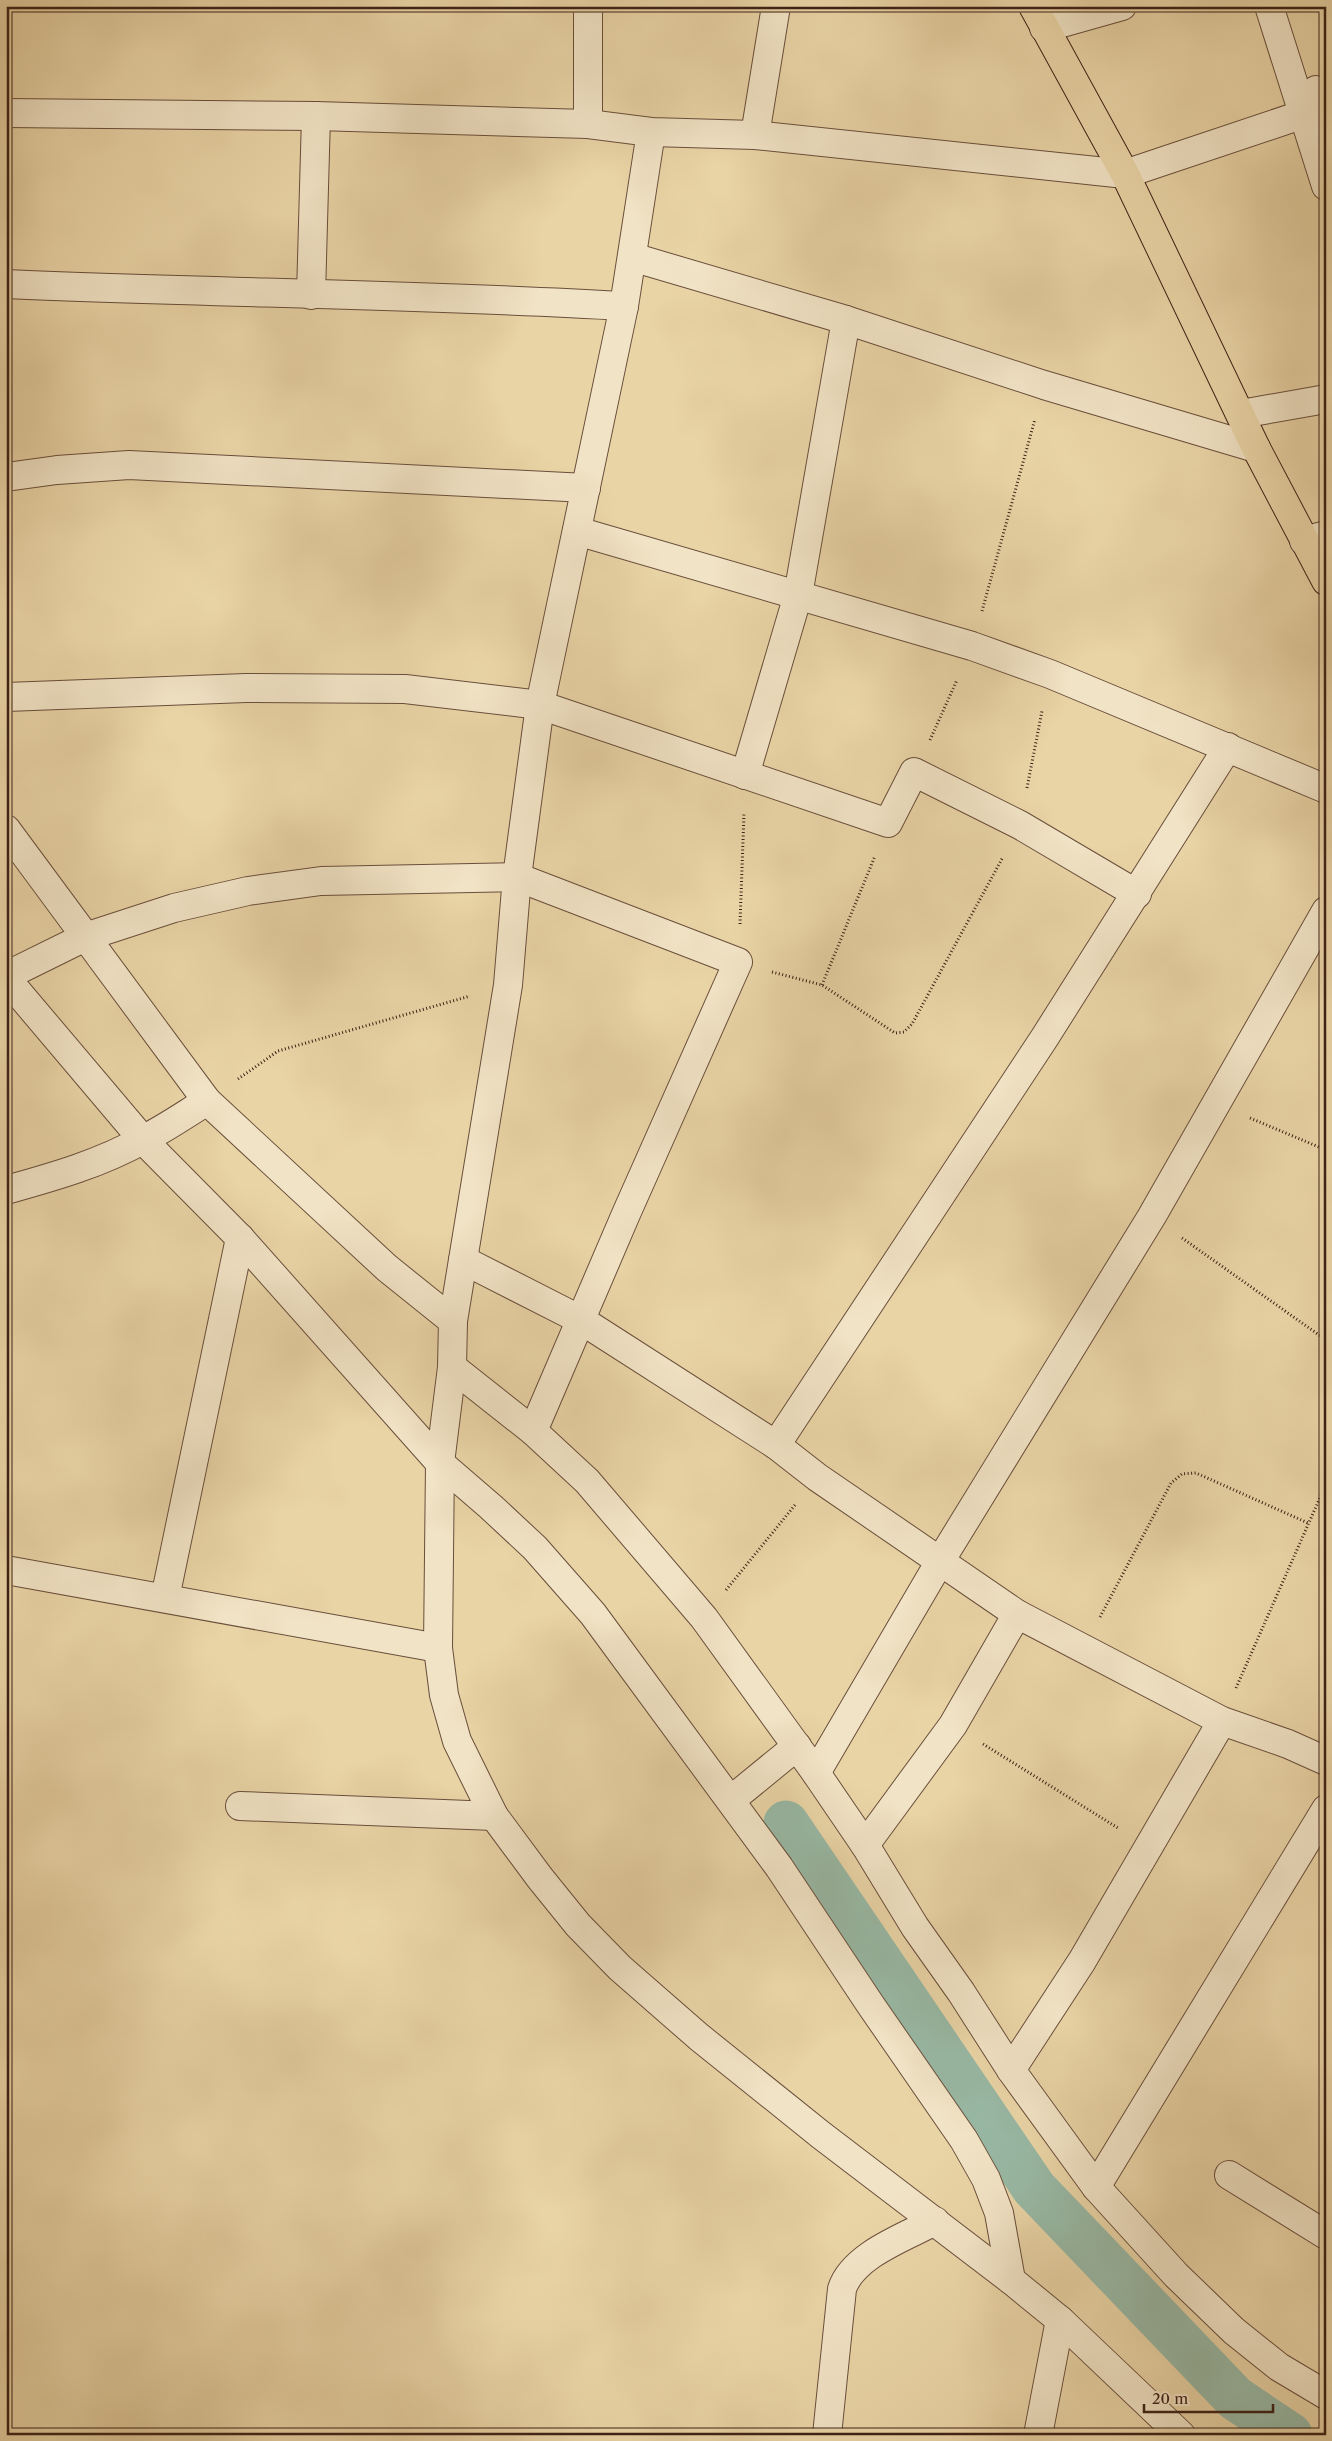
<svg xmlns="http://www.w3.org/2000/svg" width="1332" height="2441" font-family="'Libre Caslon Text',serif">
	<rect width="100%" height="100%" fill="#e9d4a6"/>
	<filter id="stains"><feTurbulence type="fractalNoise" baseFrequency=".004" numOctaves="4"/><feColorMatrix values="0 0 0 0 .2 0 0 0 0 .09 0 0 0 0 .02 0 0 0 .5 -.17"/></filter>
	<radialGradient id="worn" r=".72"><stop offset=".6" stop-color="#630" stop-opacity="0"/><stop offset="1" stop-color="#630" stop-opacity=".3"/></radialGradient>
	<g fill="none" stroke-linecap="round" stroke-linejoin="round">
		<path stroke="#98b8a4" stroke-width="45" d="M786,1823L1034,2188L1235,2398L1290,2435"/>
		<defs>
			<g id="minor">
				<path d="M1269,6L1326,186"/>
				<path d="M1044,28L1122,6"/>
				<path d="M1316,90L1326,120"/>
				<path d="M6,113L316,116L588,124L651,132L755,135L1125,174L1304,114"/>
				<path d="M588,124V6"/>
				<path d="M651,132L624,306L540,705L517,877L508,985L453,1321L452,1367L440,1463L438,1648L444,1695L457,1741L494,1816L540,1878L578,1925L620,1968L699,2037L821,2135L1011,2280L1060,2320L1181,2435"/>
				<path d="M755,135L776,6"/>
				<path d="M632,257L846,320L1044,385L1256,448"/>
				<path d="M6,284C212,293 418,294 624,306"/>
				<path d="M311,295L316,116"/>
				<path d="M1241,414L1326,399"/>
				<path d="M6,477L57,470L129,465L586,488"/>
				<path d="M577,531L972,646L1050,674L1326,789"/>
				<path d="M1304,541L1326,535"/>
				<path d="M6,697L246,688L405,689L540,705L888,823L914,772L1020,825L1137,894"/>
				<path d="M745,775L798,595L846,320"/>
				<path d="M6,829L207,1101L387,1268L453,1321"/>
				<path d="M6,976L85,937L174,908L248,891L321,881L517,877L738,962L626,1214L533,1431L587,1481L704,1618L816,1773L865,1845L915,1927L961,1992L1011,2070L1096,2187L1176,2275L1234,2331L1279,2367L1326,2395"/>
				<path d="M6,978L143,1140L240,1238L440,1463L491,1507L535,1548L593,1614L779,1867L870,2004L964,2140L986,2179L999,2213L1011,2280"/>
				<path d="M6,1190C53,1177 102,1163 144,1139C166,1128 186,1114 207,1101"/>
				<path d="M463,1260L581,1320L776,1445L817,1477L1017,1614L1222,1721L1288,1744L1326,1761"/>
				<path d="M452,1367L533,1431"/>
				<path d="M776,1445L1045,1037L1228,747"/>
				<path d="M6,1570L438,1648"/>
				<path d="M165,1598L240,1238"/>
				<path d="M816,1773L939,1563L1152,1216L1326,911"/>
				<path d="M731,1800L797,1746"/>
				<path d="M240,1806L494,1816"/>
				<path d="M865,1845L953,1725L1017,1614"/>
				<path d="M1011,2070L1082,1961L1222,1721"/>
				<path d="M1229,2175L1326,2235"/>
				<path d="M1096,2187L1326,1809"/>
				<path d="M827,2435L842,2289C853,2255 905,2237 935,2221"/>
				<path d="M1038,2435L1060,2320"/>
			</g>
			<path id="major" d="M1033,6L1125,174L1256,448L1326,581"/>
		</defs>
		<use href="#minor" stroke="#694e3b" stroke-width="30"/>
		<use href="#major" stroke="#3e2217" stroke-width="30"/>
		<g stroke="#3e2217" stroke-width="3" stroke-dasharray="1 2.5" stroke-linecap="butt">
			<path d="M982,611L1035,419"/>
			<path d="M930,740L957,680"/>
			<path d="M1027,788L1042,711"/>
			<path d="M740,924L744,813"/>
			<path d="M772,972L822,985L895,1033L904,1032L912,1024L1003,857"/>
			<path d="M822,985L875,856"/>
			<path d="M238,1079L278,1051L470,996"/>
			<path d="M1250,1118L1326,1150"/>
			<path d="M1182,1238L1326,1340"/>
			<path d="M726,1590L795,1505"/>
			<path d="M1100,1617L1171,1483L1182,1474L1196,1473L1308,1523"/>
			<path d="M1236,1688L1326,1484"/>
			<path d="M983,1744L1118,1828"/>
		</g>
		<use href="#minor" stroke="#f1e3c5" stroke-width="28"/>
		<use href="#major" stroke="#e9d4a6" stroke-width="28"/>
	</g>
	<rect width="1332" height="2441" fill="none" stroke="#e9d4a6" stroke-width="25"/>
	<rect x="8" y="8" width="1317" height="2426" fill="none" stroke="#3e2217" stroke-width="2.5"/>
	<rect x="12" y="12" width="1307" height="2416" fill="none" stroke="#3e2217"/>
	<path d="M1144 2404v8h129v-8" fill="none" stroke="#3e2217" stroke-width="2.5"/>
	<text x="1152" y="2404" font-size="15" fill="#3e2217" stroke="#f1e3c5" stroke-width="4" paint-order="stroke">20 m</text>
	<rect width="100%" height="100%" filter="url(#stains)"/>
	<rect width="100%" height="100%" fill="url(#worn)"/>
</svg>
